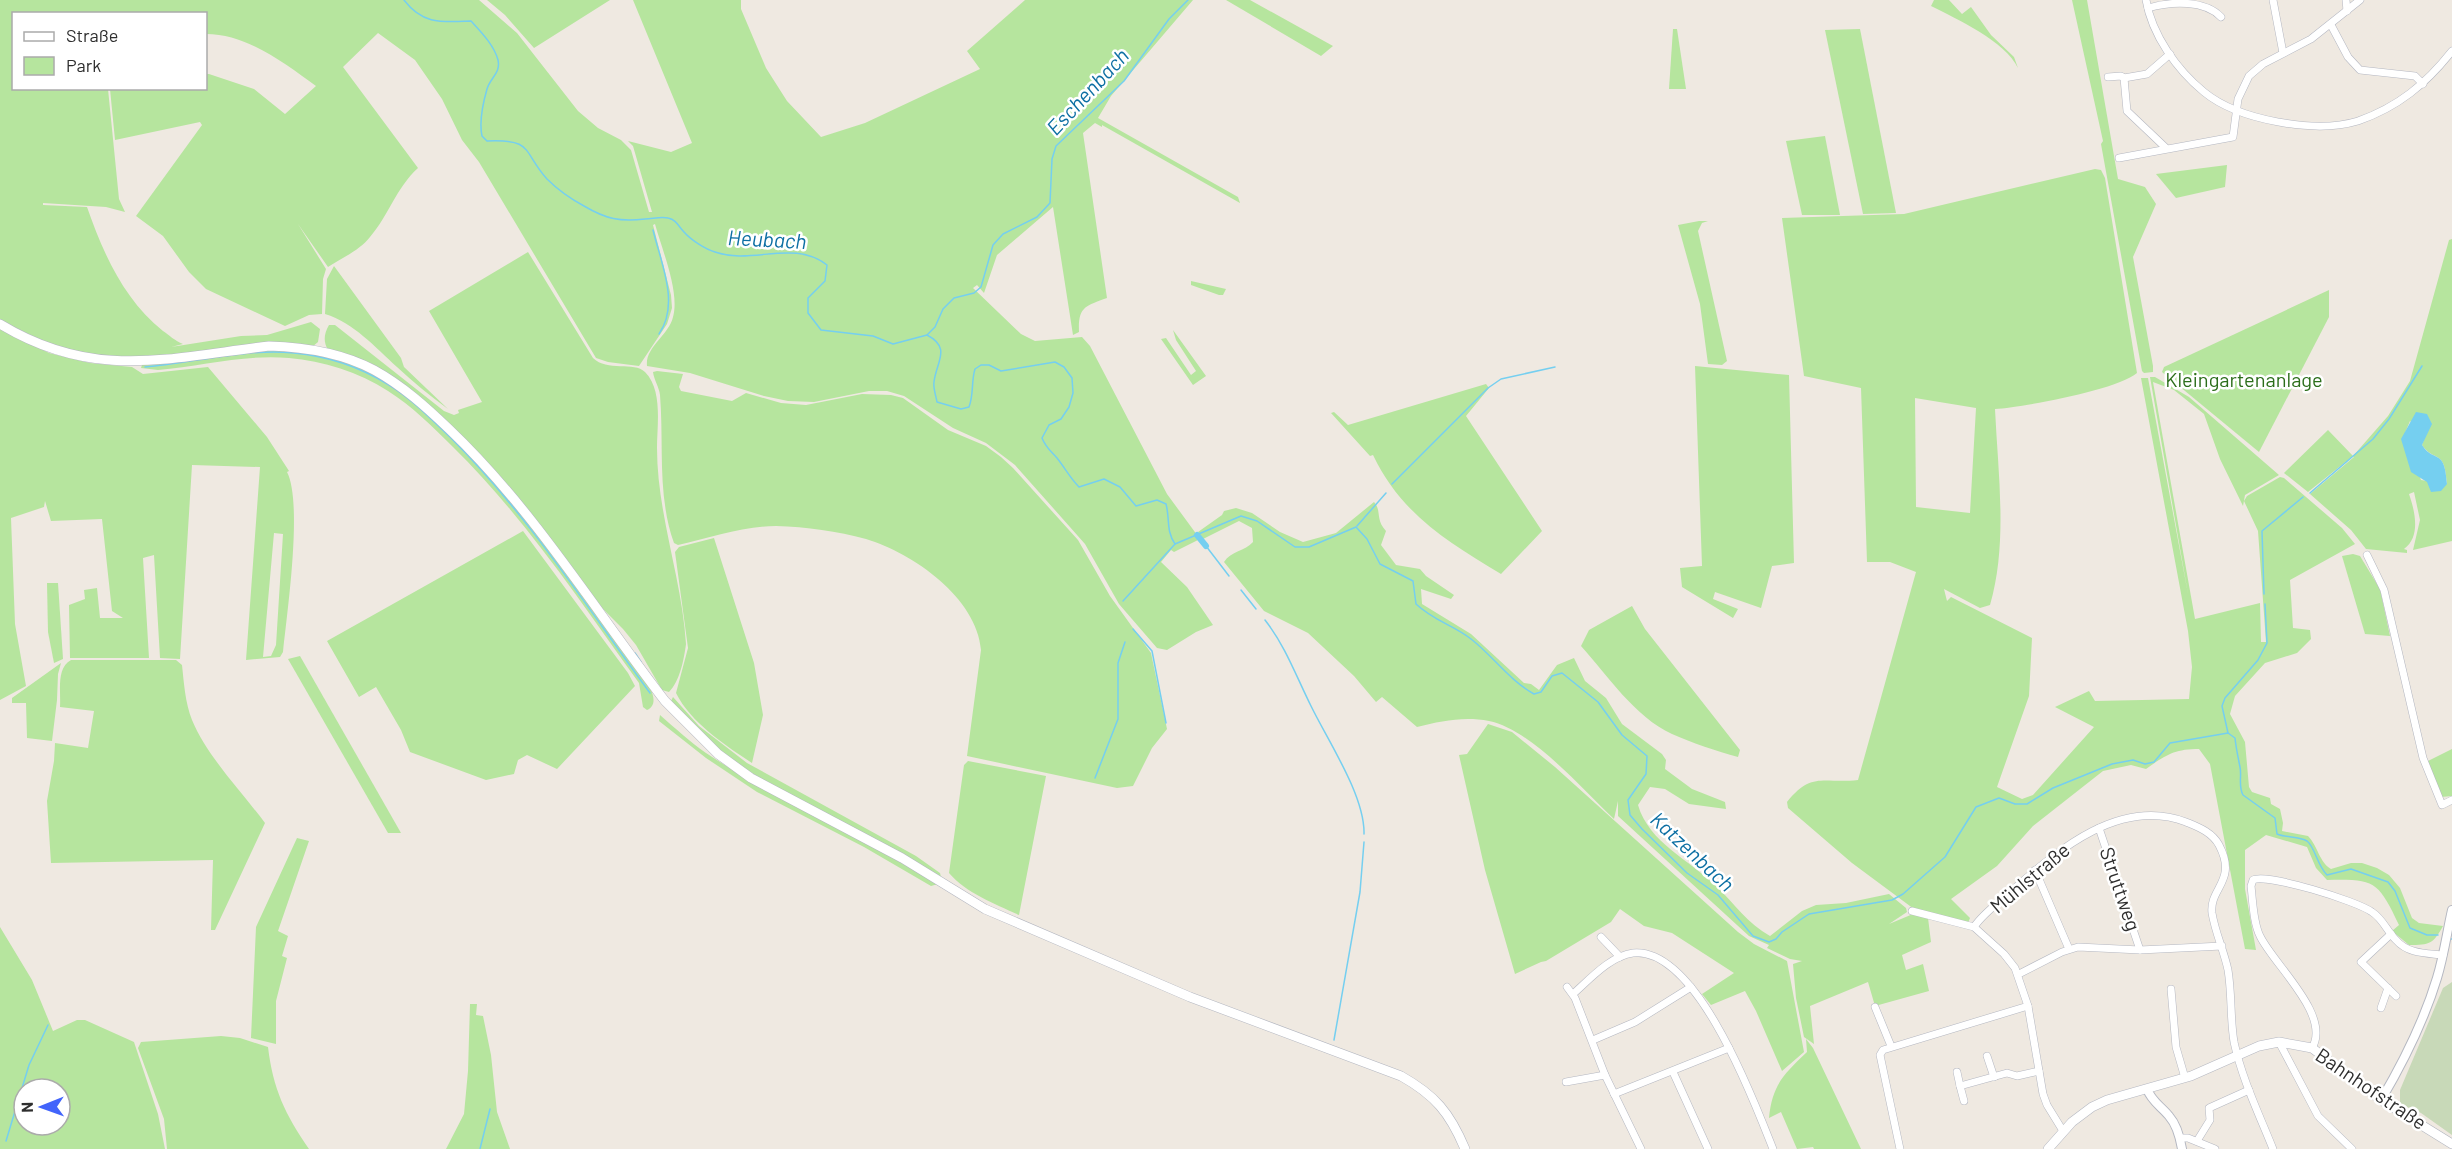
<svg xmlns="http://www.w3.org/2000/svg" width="2452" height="1149" font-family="Barlow,sans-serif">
	<rect width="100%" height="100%" fill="#efe9e1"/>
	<g fill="#b6e59e" fill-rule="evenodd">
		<path d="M0,0H479L517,33L578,111L598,128L621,140L631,150L649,212H652L633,146L628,141L671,152L692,143L633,0H741V9L766,68L787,101L821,137L865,123L980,69L967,51L1025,0H1193L1111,96L1098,118L1238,197L1240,203L1102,125V127L1095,123L1083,133L1107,298C1085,306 1078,307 1079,332L1073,335L1053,207L997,255L984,293L977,285L973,288L1021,334L1035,341L1082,337L1090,346L1167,494L1200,539L1174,552L1171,550L1161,562L1187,587L1213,625L1196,632L1167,650L1157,648L1119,604L1085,544L1015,465L986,443L953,428L904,396L887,391H869L814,402L788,401L764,396L690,373L647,366C645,347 669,335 673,317C680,292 662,250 655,224L653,225L671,295L672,308L667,324L639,366L608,362L596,358L479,162L462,140L442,99L415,60L378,33L343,67L418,168C396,188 389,215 370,237C360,250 342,258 328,267L298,224L326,269L323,279L322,314L309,315L285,326L206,289L189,272L163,236L136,216L202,125L200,122L115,140L110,89L206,88V74H209L254,89L285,114L316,86C284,63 247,34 206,34V14H14V88L108,89L119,199L125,212L106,207L43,203V205L87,207C103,253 124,300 163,331C169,335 175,341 183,344L171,347L241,336L267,335L311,322L320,329L318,342L312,347L122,358L71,351L42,341L0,320Z"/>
		<path d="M487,0H610L534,48L505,15Z"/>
		<path d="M1226,0H1250L1333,46L1321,56Z"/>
		<path d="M1934,0H1949L1962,14L1971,7L1991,35L2014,57L2018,68C2005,41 1957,19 1931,6Z"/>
		<path d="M2072,0H2087L2118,179L2145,187L2156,204L2133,257L2153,366V372L2144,373L2142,371L2101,144L2103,141Z"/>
		<path d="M1673,29H1677L1686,89H1669Z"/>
		<path d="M1860,29L1896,213L1863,214L1825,30Z"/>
		<path d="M1825,136L1840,215H1802L1786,141Z"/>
		<path d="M2227,165L2225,187L2176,198L2156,174Z"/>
		<path d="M2095,169L2101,170L2105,178L2137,373C2117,390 2024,407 1995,409C1998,474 2008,543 1990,605L1980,608L1944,589L1947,601L1951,597L2032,638L2029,696L1997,787L2022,799L2033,795L2094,727L2055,707L2089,691L2095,701L2189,699L2192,667L2188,631L2141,378H2148L2188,594L2150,377H2155L2189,397L2279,475L2245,495L2243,506L2220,459L2204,414L2174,390L2153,382L2195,619L2260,603L2261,642H2266L2258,531L2244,501L2247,496L2280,477L2284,478L2342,528L2355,544L2290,580L2293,628L2310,630L2311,639L2297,653L2265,663L2235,696L2230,714L2245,742L2249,787L2252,792L2270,798L2271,804L2280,809L2283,823L2282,831L2308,836C2318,846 2319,862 2331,869L2351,863H2362L2377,868L2389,875L2400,888L2412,918L2419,923L2443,926C2433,944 2430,945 2409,945L2392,931L2399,925C2378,881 2375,879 2327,880L2316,868L2307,847L2266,835L2245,850V889L2256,950L2245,949L2210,764L2199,749C2174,749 2166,755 2146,769L2131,765L2103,771L2033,826L1997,866L1951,899L1970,918L1968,923L1914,909L1852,863L1788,808L1787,802C1812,771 1823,784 1858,780L1916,572L1890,562H1867L1861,388L1804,376L1782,218L1904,214ZM1915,398L1976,408L1970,513L1916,507Z"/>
		<path d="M1699,221H1708L1702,223L1698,231L1727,361L1722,365L1708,364L1700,304L1678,225Z"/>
		<path d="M2452,239V541L2413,550L2420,520L2414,492L2409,494C2415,511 2421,537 2404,549L2407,550V553L2366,549L2351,530L2310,494L2354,457L2353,456L2308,492L2284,473L2328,430L2353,456L2388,416L2410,381L2449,240ZM2410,421L2425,436L2422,445C2430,456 2435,454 2441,460C2446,466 2446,478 2447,484L2421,480L2405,433Z"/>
		<path d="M528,252L593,358C607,372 634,361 645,372C663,390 657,425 657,448C657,514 682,579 686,644C684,659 680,681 669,692L662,690L636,645L623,629L593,599L424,401L328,350C323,341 324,334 329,325H335L444,411L454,415L459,413L458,410L482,402L429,311Z"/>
		<path d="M334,266L401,358L404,367L448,409C430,396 413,382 397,367C375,347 354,323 325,314L327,279Z"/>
		<path d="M1191,281L1226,289L1223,295H1219L1191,285Z"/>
		<path d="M2329,290V317L2259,452L2162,372L2164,367Z"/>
		<path d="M0,327L49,353L90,363L132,367L143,374L208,367L267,437L289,471L287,472C303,503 287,613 283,652L280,657L246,660L260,467L192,465L180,659L160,658L154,555L143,558L149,658H70L69,605L85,599L84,590L97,588L100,618H123L112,611L102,519L51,521L45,501L44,507L11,518L15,624L26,686L0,700ZM274,533L283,534L276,645L271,656L263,657Z"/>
		<path d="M1173,330L1206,376L1193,385L1161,339L1166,338L1191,375L1196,371L1176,340Z"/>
		<path d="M260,350C297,350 337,354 370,372C411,394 445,428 477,463C541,533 594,613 651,690C654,697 656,706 647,710L643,707L639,683C580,601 525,518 453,447C433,427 412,406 388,391C359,372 323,361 289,358C246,354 201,366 158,370L141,368L142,365Z"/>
		<path d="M1695,366L1789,375L1794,563L1772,566L1761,608L1715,592L1713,599L1738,609L1733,618L1682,587L1680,568L1702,566Z"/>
		<path d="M657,371L683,374L679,387L681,391L732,401L746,393L781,403L806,405L862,394L891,395L903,398L948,430L986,446L1001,457L1013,468L1078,540L1110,596L1151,653L1167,729L1152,748L1133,786L1117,788L967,756L981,650C977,598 913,553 866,539C837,531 807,527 776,526C743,526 710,538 678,545L674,543C657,496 664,444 660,395C659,387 654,380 653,372Z"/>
		<path d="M1486,384L1489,388L1466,416L1542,531L1501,574C1447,541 1402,515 1373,455L1370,456L1331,413L1334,412L1348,425Z"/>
		<path d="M1374,502C1382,511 1375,519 1386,531L1381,545L1396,565L1420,569L1426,576L1454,595L1451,599L1421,589L1422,604L1471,634L1524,683L1531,684L1539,690L1557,665L1574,658L1585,681L1606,698L1622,724L1662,754L1666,760L1665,769L1692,789L1725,802L1726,809L1689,804L1665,789L1650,787L1638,805C1649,843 1690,860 1716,886C1734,903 1748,924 1770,936L1802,911L1816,905L1846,903L1889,894L1906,908L1907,912L1889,924L1913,914L1928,918L1931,942L1902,955L1906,970L1923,964L1929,991L1875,1006L1868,982L1810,1006L1814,1044L1804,1037L1796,998L1793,964L1802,961L1790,959L1767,948L1769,945L1749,936L1618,816V801L1614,819C1582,789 1532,730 1489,721C1464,716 1441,721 1417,727L1382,697L1376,702L1354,676L1308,633L1264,611L1224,562C1231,551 1245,551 1253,542L1252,528L1239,521L1203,539L1198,532L1222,515L1224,511L1236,508L1252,513L1280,532L1303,542L1336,533Z"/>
		<path d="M523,531L628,673L635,686L557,769L527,755L518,760L514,774L486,780L410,752L401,730L376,687L359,697L327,641Z"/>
		<path d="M714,538L754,663L763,715L752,763C725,745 691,723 676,693L688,648L675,552L679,547Z"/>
		<path d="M2353,554L2360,556L2380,589L2390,636L2365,634L2342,556Z"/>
		<path d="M47,583H58L63,659L54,663L48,632Z"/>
		<path d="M1632,606L1645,629L1740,750L1738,757C1717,751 1692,743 1672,734C1635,717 1608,676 1581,646L1589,630Z"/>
		<path d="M300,656L401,833H388L288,659Z"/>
		<path d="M71,660H176L182,665C184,683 185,702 192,720C207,756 241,791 265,823L215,930H211L213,860L51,863L47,801L54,761L55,743L88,748L94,711L60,707C61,691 56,668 71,660Z"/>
		<path d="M61,663L58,674L57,700L52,741L27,738L26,703H12V698Z"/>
		<path d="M673,697L699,726L747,763L916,856L940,873L941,877C905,858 868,838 832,819C774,788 711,756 671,701Z"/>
		<path d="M660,715C675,728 690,742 706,753C780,802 862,838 938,884L931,886L864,847L757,792L706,758L659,721Z"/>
		<path d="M1488,724L1512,732L1555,767L1738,932L1754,944L1787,961L1804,1052L1782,1071L1756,1011L1745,991L1711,1005L1702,994L1734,973L1672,933L1644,926L1620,909L1611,922L1546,961L1541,962L1515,974L1485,870L1459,755L1467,754Z"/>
		<path d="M2452,749V796L2441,797L2424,763Z"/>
		<path d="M968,761L1046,776L1019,915C995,904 966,893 949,873L964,765Z"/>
		<path d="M297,838L309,841L278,931L288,936L282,956L287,958L276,1001V1044L251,1038L256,927Z"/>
		<path d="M0,927L32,980L53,1031L77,1020H85L134,1042L158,1114L165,1149H0ZM24,1089H60V1125H24Z"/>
		<path d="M470,1004H477L476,1015L483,1016L491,1055L497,1112L510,1149H446L464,1114L468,1071Z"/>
		<path d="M221,1036L240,1038L268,1047C273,1089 285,1114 309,1149H167L164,1119L138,1048L141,1042Z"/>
		<path d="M1806,1039L1813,1048L1861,1149H1814L1813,1147L1797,1149L1781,1112L1769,1118C1772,1085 1784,1074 1807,1052Z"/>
	</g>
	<path fill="#c8d9b8" d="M2452,982V1135L2421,1113L2400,1104V1090L2443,988Z"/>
	<path fill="#75cff0" d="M2416,412L2427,414L2432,424L2422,445C2429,456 2435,454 2441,460C2446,466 2446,478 2447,484L2441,491L2431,492L2427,482L2411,472L2401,439Z"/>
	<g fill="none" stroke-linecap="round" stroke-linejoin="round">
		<g stroke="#75cff0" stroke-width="1.5">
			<path d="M404,0C423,25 442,22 471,21C481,32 494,45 498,60C501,73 490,78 487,89C483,103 479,122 482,136L487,141C534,139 522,151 547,179C558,190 571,199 584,206C606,219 620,222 645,219C652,219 661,216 668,218C677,220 678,226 684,232C691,240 705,249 715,252C752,265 794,239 827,265L825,281L808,298V313L821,330L873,336L893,344L927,335L935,327L943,309L954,298L974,293L981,287L993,245L1003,234L1037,217L1050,203L1052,159L1056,146L1124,81L1169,19L1188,0"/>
			<path d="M653,230C661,263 680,304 659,334"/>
			<path d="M927,335C952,348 936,362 934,382C933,388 936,396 937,402L961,409L969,407C974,394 971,382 975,369L981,365H989L1001,371L1055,362L1064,367L1072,378L1073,393L1069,407L1061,419L1049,425L1042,438C1046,448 1051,451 1057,458C1065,468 1070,478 1079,487L1104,479L1120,487L1136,506L1157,500L1166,504C1170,519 1166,531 1175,544L1241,516L1257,521L1295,547H1309L1356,527L1367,539L1380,564L1413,581L1416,604C1434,621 1453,625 1471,639C1493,656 1509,680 1534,694L1541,692L1552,676L1562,673L1598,702L1622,735L1647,756L1646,774L1628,800L1630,815L1642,829L1687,873L1718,895L1753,936L1769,942L1776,939L1782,932L1809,914L1892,900L1903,894L1945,857L1976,807L1999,798L2015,804H2027L2053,788L2112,764L2133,760L2145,764L2154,762L2170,743L2228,733L2235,738C2236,748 2238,757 2240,767C2242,776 2238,786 2243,795L2275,818L2277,834C2286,838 2299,836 2307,841C2315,847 2317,865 2327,875L2351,869L2388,882L2395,891L2410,928L2427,935H2438"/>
			<path d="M145,367C194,363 245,348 294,353C327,356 360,367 389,385C412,399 431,419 451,438C528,515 586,606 650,693"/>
			<path d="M1392,484L1488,388L1501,379L1555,367"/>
			<path d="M2310,493L2373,439L2389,419L2422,366"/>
			<path d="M1357,526L1386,493"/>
			<path d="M1206,546L1229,576"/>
			<path d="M1241,590L1256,609"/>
			<path d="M2264,594L2262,531L2303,497"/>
			<path d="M1123,601L1175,544"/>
			<path d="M1265,620C1286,647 1296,676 1311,706C1328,741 1365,796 1364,834"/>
			<path d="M1133,629L1152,651L1166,723"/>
			<path d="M635,653L641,662"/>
			<path d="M2228,733L2222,706L2225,698L2258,660L2267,643L2265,604"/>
			<path d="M1095,778L1118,719V663L1125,642"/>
			<path d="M2451,939H2452"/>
			<path d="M1334,1040L1360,892L1364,842"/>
			<path d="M6,1141L29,1065L48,1025"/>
			<path d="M480,1149L490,1109"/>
		</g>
		<path stroke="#75cff0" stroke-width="6" d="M1197,535L1206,546"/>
		<defs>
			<g id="minor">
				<path d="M2146,0C2152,35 2177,70 2204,92C2238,120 2315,134 2358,121C2398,107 2426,84 2452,51"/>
				<path d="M2273,0L2283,53"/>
				<path d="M2346,0L2347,11"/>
				<path d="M2148,8C2172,1 2205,0 2221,17"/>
				<path d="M2331,25L2348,57L2360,70L2415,76L2423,84"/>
				<path d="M2108,77L2121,76L2124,78L2147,74L2170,54"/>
				<path d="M2124,78L2127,111L2166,148"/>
				<path d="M2119,158L2233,137L2238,99L2249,76L2263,64L2311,39L2360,0"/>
				<path d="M2367,555L2384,590L2423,758L2442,805L2452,800"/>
				<path d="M2099,828L2140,950"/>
				<path d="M2035,870L2069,949"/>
				<path d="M1912,911L1974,927L2004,954L2015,968L2028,1006L2043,1094L2047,1105L2063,1131"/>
				<path d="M1974,927C1984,912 2001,901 2014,889C2059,849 2121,797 2186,822C2198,827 2212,832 2219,845C2238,881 2209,888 2212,913C2215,932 2224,951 2228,970C2232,994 2230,1018 2234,1042C2242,1079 2259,1114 2273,1149"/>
				<path d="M2391,934L2361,962L2396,996"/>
				<path d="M1601,937L1620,957"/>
				<path d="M2019,974L2062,952L2078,947L2140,950L2222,946"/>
				<path d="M1567,987L1575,998L1605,1075L1641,1149"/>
				<path d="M2171,989L2176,1047L2185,1078"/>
				<path d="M1573,994C1589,980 1610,956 1633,953C1697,947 1754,1101 1773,1149"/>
				<path d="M1875,1007L1891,1046"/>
				<path d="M2381,1008L2388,988"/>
				<path d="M1593,1040L1635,1022L1691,987"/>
				<path d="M2279,1042L2318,1116L2352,1149"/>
				<path d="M2312,1048C2332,1015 2273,964 2260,936C2253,922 2253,902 2251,886L2253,880C2267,873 2357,901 2372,912C2383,919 2387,931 2396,940C2408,954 2426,953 2443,955"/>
				<path d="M1987,1056L1994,1077"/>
				<path d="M1673,1072L1708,1149"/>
				<path d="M1957,1072L1960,1086"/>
				<path d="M1566,1082L1605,1075"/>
				<path d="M1614,1094L1729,1048"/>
				<path d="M1964,1101L1960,1086L2007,1073L2017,1076L2039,1071"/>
				<path d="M2180,1138H2188L2215,1149"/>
				<path d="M2197,1141L2210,1120L2209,1108L2249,1090"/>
				<path d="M1900,1149L1880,1055L1883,1050L2028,1006"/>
			</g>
			<g id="tertiary">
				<path d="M2147,1089C2152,1102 2161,1106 2169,1116C2177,1125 2180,1137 2182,1149"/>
				<path d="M2381,1100C2404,1061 2424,1021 2437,978C2444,955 2447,932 2452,910"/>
			</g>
			<g id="secondary">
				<path d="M0,324C94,381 168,358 269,346C304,347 342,353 374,370C403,386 426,407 449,429C534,510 594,609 665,701L718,754L751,778L902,858L985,909L1190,997L1401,1076C1435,1095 1450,1113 1465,1149"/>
				<path d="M2048,1149L2072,1122L2092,1107L2107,1100L2191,1076L2259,1046L2279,1042L2312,1048L2381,1100L2452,1144"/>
			</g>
		</defs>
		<use href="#minor" stroke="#b4b7c1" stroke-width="8"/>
		<use href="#tertiary" stroke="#b4b7c1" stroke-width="10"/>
		<use href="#secondary" stroke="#b4b7c1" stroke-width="10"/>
		<use href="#minor" stroke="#fff" stroke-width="7"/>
		<use href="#tertiary" stroke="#fff" stroke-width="8"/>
		<use href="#secondary" stroke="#fff" stroke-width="9"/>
	</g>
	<g text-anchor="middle" stroke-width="5" stroke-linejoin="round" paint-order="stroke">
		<g font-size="20" fill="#2c6e1b" stroke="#fff">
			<text x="2244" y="387">Kleingartenanlage</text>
		</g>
		<g font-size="20" fill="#2e2e2e" stroke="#fff">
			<text transform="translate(2030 878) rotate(-40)" y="7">Mühlstraße</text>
			<text transform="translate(2120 889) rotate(71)" y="7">Struttweg</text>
			<text transform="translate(2371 1089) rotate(34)" y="7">Bahnhofstraße</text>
		</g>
		<g font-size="21" font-style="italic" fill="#0d6fa3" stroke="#fff">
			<text transform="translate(1088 92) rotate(-47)" y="7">Eschenbach</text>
			<text transform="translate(767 240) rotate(3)" y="7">Heubach</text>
			<text transform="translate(1692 852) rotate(43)" y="7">Katzenbach</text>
		</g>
	</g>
	<rect x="12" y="12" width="195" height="78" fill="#ffffff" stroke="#ababab" stroke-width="1.5"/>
	<rect x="24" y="32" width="30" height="9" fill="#ffffff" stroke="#ababab" stroke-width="1.5"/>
	<text x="66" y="42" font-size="18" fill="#2e2e2e">Straße</text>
	<rect x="24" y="57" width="30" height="18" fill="#b6e59e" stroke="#ababab" stroke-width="1.5"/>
	<text x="66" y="72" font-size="18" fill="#2e2e2e">Park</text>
	<g transform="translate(42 1107) rotate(269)"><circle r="28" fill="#ffffff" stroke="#ababab" stroke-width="1.5"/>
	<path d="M0-4.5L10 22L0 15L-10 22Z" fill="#4264fb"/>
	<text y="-9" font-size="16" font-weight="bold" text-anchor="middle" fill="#2e2e2e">N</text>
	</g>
</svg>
